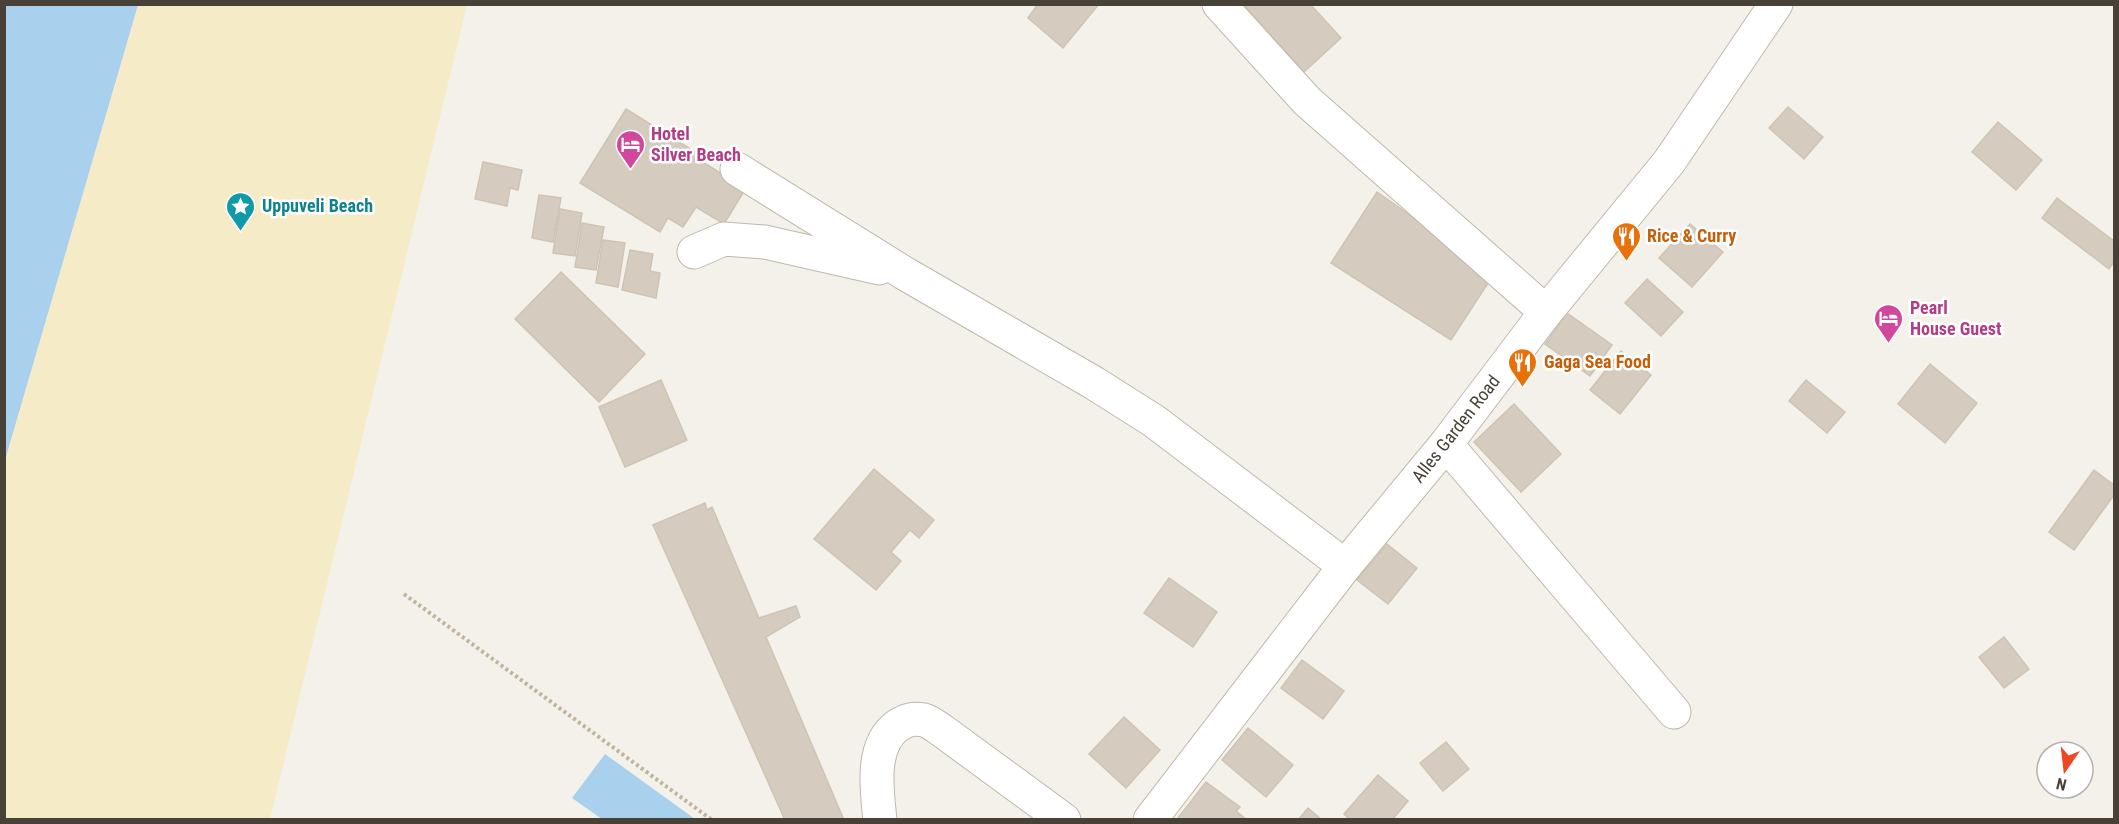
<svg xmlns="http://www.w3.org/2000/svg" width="2119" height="824" font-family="'Roboto Condensed',sans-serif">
	<rect width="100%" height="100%" fill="#f3f1e9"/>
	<path fill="#f5ecc7" d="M138,5H467L270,819H5L4,460Z"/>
	<g fill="#a9d0ed">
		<path d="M5,4L138,5L5,460L4,5Z"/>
		<path d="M605,754L695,819H602L572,798Z"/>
	</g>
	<g fill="#d5ccbf" stroke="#cfc4b3" stroke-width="1.5">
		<path d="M1038,4H1099L1063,48L1028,18Z"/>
		<path d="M1243,4H1310L1341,38L1304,72Z"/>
		<path d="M1788,107L1823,137L1804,159L1769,128Z"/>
		<path d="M626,109L705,158L703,162L731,180L728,184L743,193L724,224L696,207L683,227L668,218L660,232L580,183Z"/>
		<path d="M1998,122L2042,160L2016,190L1972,152Z"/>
		<path d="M483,162L522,170L518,190L510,188L507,206L475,199Z"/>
		<path d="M1377,192L1494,274L1451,340L1331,263Z"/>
		<path d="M539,195L561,198L553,242L532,238Z"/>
		<path d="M2057,198L2114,241V261L2109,269L2042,218Z"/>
		<path d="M560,209L582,213L575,256L553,253Z"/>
		<path d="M582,223L604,227L596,270L575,267Z"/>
		<path d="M1690,224L1723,252L1692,287L1659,258Z"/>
		<path d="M603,240L625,243L618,287L596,283Z"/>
		<path d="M630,250L653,254L650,271L660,273L656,298L622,290Z"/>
		<path d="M561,272L645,354L599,402L515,319Z"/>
		<path d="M1647,279L1683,312L1661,336L1625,303Z"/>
		<path d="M1567,313L1612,345L1590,376L1545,344Z"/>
		<path d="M1621,351L1651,375L1620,414L1590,390Z"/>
		<path d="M1930,364L1977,403L1945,443L1898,404Z"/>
		<path d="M661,380L687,440L625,467L599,407Z"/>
		<path d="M1806,380L1845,412L1827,433L1789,401Z"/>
		<path d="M1514,404L1561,454L1521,492L1474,442Z"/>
		<path d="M874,469L934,520L919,538L910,530L891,552L901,561L876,590L814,539Z"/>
		<path d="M2094,470L2114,485V495L2074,550L2049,532Z"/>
		<path d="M705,503L707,510L712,507L759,618L796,606L800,617L766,637L844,820H785L653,525Z"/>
		<path d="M1387,544L1417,568L1388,604L1357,580Z"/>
		<path d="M1169,578L1217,612L1193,647L1144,613Z"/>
		<path d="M2004,637L2029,669L2004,688L1979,657Z"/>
		<path d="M1302,660L1344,691L1323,719L1281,688Z"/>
		<path d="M1124,717L1160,750L1126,788L1089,754Z"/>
		<path d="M1248,728L1293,765L1266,797L1222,760Z"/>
		<path d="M1446,742L1469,769L1443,791L1420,763Z"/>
		<path d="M1378,775L1408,801L1392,820H1350L1344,814Z"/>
		<path d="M1206,782L1240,807L1236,811L1247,820H1180L1178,818Z"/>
		<path d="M1308,808L1322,820H1298Z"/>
	</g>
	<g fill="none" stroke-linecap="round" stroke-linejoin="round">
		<defs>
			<g id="minor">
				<path d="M1219,4L1307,101L1546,312"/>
				<path d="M737,169L904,273L1094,383L1154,421L1345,566"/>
				<path d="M694,252L724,239L765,242L879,268"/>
				<path d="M1446,444L1674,712"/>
				<path d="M880,820C877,791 870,746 897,726C906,720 913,718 924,720C931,722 938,728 944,732L1064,820"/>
				<path d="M1150,820L1345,566L1446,444L1546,312L1669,162L1776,4"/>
			</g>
		</defs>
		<use href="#minor" stroke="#bfb8ac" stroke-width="35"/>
		<path stroke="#c0b49e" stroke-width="4" stroke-dasharray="3 3" stroke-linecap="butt" d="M404,594L712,820"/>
		<use href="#minor" stroke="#fff" stroke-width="33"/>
	</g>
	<defs>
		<symbol id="hotel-pin" viewBox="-11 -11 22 30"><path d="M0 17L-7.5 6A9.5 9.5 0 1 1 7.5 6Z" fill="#d1479c" stroke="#fff"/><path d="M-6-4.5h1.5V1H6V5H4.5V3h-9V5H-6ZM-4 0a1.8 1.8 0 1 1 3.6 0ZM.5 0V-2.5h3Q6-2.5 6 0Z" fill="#fff"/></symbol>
		<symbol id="sight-pin" viewBox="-11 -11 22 30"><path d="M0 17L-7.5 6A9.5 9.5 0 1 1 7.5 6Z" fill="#0f9aa8" stroke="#fff"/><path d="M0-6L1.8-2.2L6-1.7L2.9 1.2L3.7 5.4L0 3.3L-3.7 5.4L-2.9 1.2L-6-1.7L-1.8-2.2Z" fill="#fff"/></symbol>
		<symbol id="restaurant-pin" viewBox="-11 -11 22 30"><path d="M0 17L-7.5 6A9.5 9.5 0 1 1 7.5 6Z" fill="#e8710a" stroke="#fff"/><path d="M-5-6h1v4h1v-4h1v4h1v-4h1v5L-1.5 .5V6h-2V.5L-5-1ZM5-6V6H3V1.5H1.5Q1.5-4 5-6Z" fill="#fff"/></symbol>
	</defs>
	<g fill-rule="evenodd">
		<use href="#hotel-pin" x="614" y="128" width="33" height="45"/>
		<use href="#sight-pin" x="224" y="190" width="33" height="45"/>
		<use href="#restaurant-pin" x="1610" y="220" width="33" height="45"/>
		<use href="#hotel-pin" x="1872" y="302" width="33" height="45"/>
		<use href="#restaurant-pin" x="1506" y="346" width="33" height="45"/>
	</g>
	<g text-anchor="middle" stroke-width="5" stroke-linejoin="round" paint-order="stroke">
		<g font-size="18" font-weight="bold" fill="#b23c85" stroke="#fff" text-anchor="start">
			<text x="651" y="140">Hotel<tspan x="651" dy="21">Silver Beach</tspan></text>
			<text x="1910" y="314">Pearl<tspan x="1910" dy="21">House Guest</tspan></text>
		</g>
		<g font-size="18" font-weight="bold" fill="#0d838f" stroke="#fff" text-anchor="start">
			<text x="262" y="212">Uppuveli Beach</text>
		</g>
		<g font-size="18" font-weight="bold" fill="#c56008" stroke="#fff" text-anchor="start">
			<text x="1647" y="242">Rice &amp; Curry</text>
			<text x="1544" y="368">Gaga Sea Food</text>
		</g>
		<g font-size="18" fill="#474138" stroke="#fff">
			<text transform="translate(1456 429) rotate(-52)" y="6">Alles Garden Road</text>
		</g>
	</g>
	<rect width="2119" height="824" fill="none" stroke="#474138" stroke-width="12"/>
	<g transform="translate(2065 770) rotate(194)"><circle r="28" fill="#ffffff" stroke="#b5b3af" stroke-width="1.5"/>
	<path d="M0-4.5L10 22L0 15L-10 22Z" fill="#ee4726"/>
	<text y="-9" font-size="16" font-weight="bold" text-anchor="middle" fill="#474138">N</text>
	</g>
</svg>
